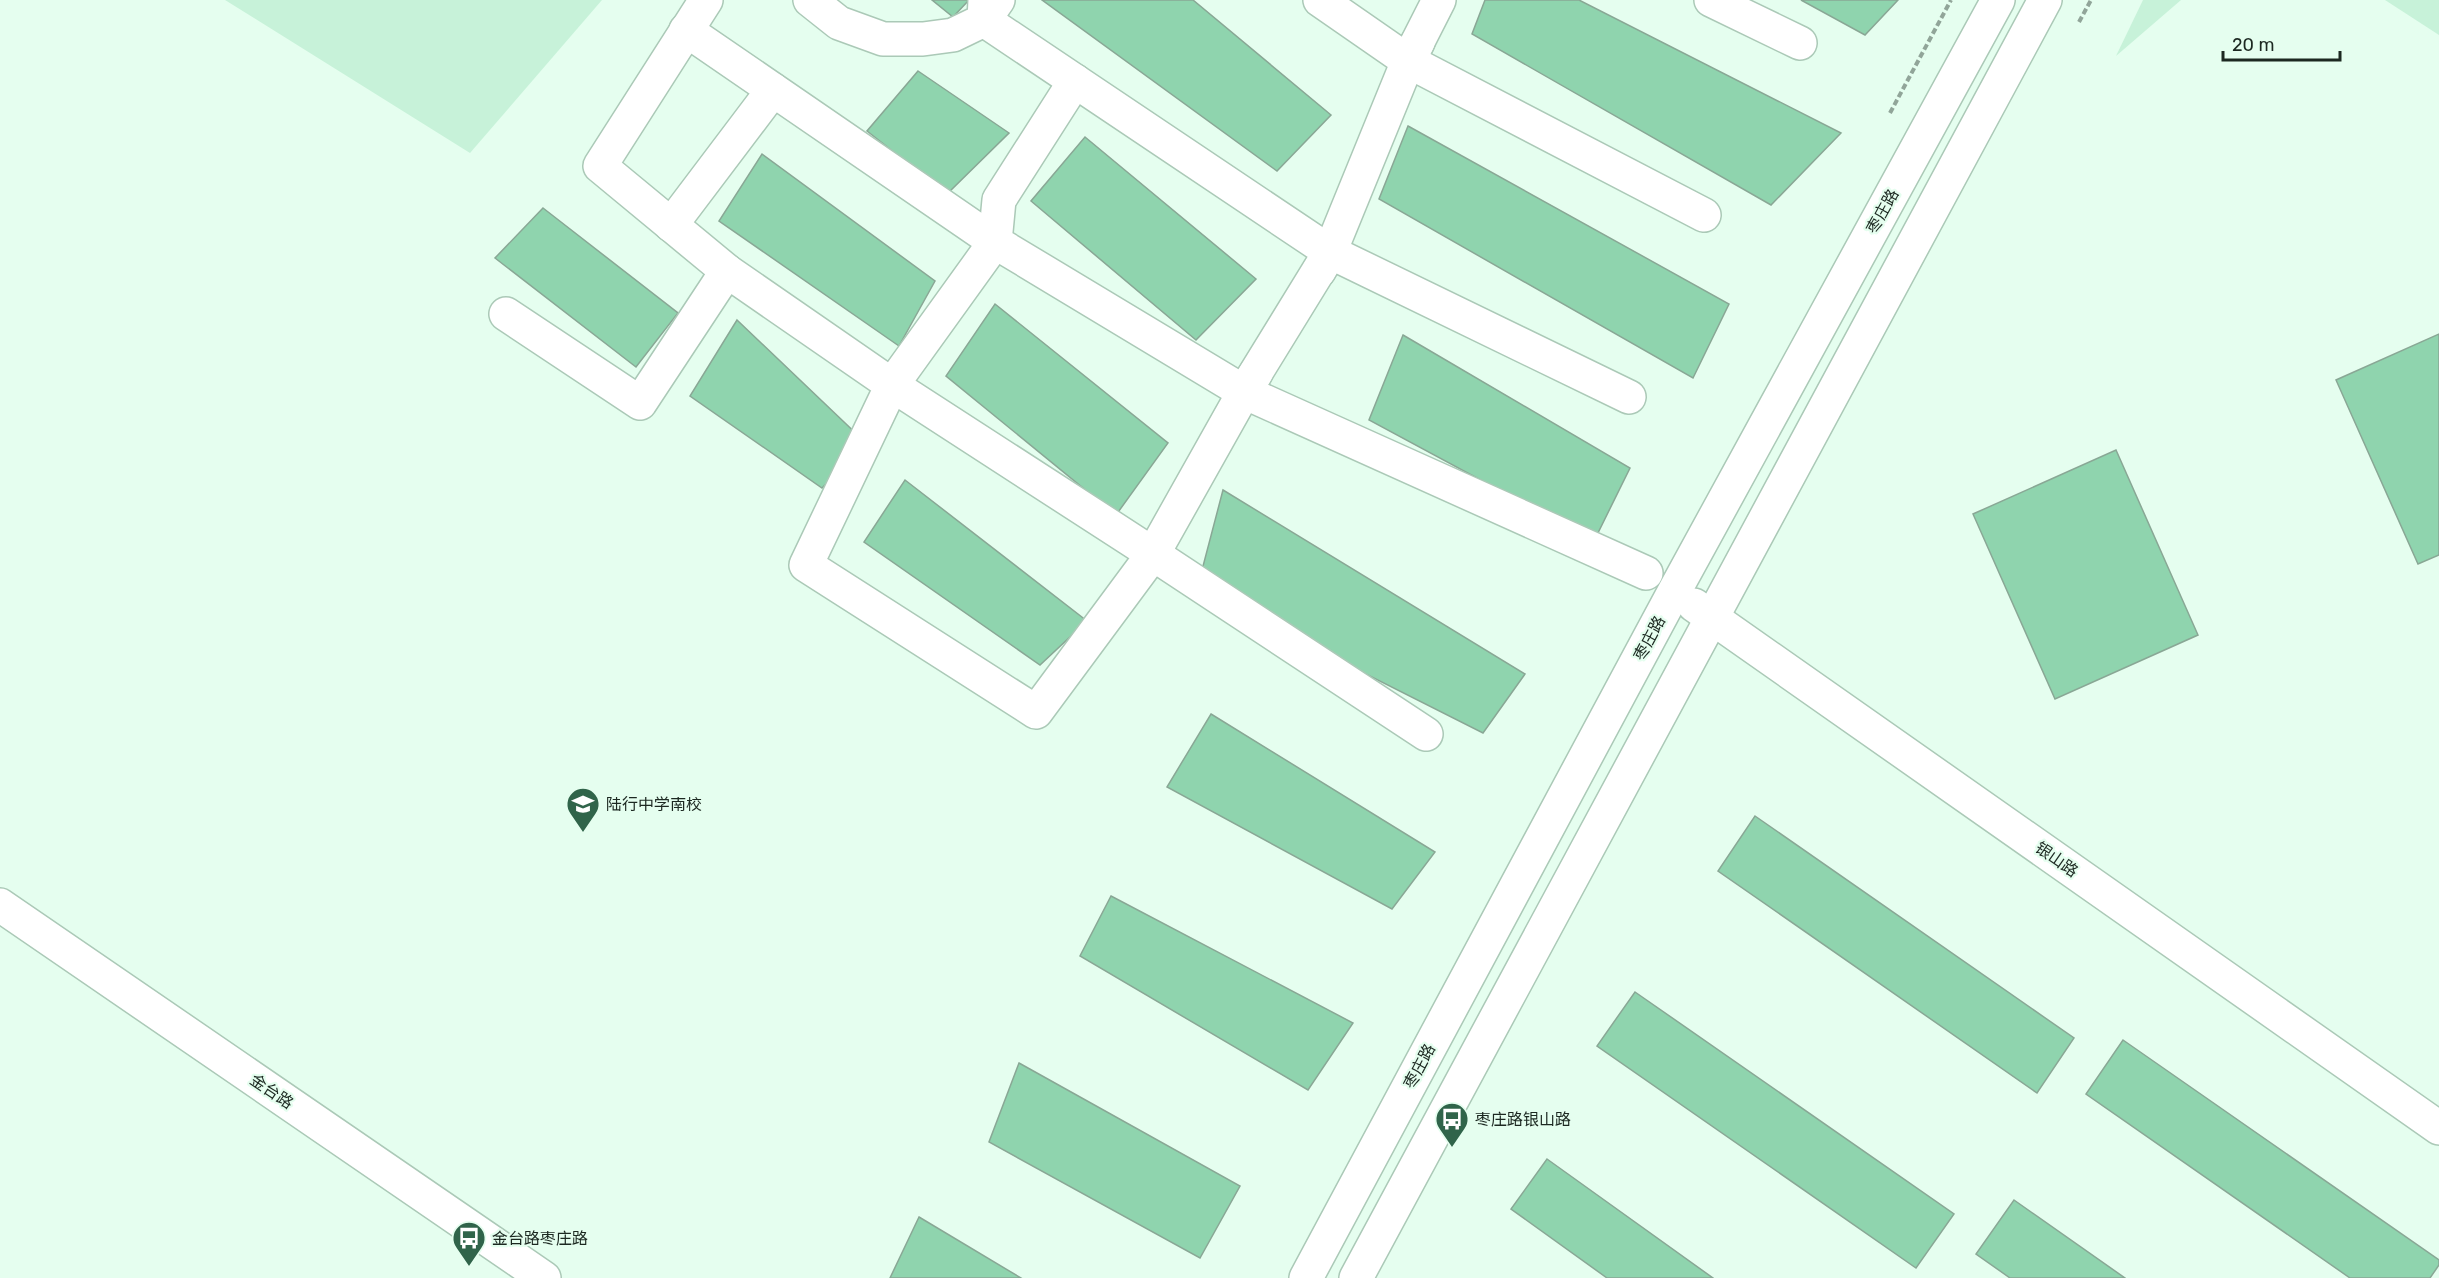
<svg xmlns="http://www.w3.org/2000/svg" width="2439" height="1278" font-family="Rubik,'Noto Sans SC',sans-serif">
	<rect width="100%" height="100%" fill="#e5feef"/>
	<g fill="#c7f2d9">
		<path d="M225,0H602L470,153Z"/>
		<path d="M2143,0H2181L2116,56Z"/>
		<path d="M2385,0H2439V35Z"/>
	</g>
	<g fill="#8fd4ae" stroke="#89a795" stroke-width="1.5">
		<path d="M932,0H969L953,17Z"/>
		<path d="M1042,0H1193L1331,115L1277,171Z"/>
		<path d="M1485,0H1579L1841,133L1771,205L1472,34Z"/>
		<path d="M1801,0H1898L1865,35Z"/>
		<path d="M918,71L1009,133L947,194L867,131Z"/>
		<path d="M1408,126L1729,304L1693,378L1379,199Z"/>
		<path d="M1085,137L1256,279L1196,340L1031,201Z"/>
		<path d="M762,154L935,281L899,346L719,221Z"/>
		<path d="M543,208L678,313L636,367L495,258Z"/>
		<path d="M995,304L1168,443L1116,515L946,376Z"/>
		<path d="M737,320L866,443L822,488L690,396Z"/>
		<path d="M2439,334V555L2418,564L2336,380Z"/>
		<path d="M1403,335L1630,468L1594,541L1369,420Z"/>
		<path d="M2116,450L2198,635L2055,699L1973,514Z"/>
		<path d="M905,480L1087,621L1040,665L864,542Z"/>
		<path d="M1223,490L1525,674L1483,733L1197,589Z"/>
		<path d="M1211,714L1435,852L1392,909L1167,787Z"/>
		<path d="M1755,816L2074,1038L2037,1093L1718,871Z"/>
		<path d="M1111,896L1353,1023L1308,1090L1080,956Z"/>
		<path d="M1635,992L1954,1214L1916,1268L1597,1046Z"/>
		<path d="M2123,1040L2439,1260V1265L2430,1278H2350L2086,1094Z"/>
		<path d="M1019,1063L1240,1186L1200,1258L989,1142Z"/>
		<path d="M1547,1159L1713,1278H1607L1511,1209Z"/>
		<path d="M2014,1200L2125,1278H2010L1976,1254Z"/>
		<path d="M919,1217L1021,1278H890Z"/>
	</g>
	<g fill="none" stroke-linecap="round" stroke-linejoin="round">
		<defs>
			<g id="minor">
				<path d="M706,0L600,166L727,271"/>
				<path d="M810,0L839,23L883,39H923L953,35L984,20L985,0"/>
				<path d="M998,0L984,20L1330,252L1244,392L1153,554L1426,734"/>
				<path d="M1320,0L1408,61L1418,42"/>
				<path d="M1711,0L1800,43"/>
				<path d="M1408,61L1704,215"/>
				<path d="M1075,81L999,200L995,242L1244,392"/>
				<path d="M671,225L773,90"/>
				<path d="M1330,252L1408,61L1439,0"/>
				<path d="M1319,271L1330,252L1629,397"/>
				<path d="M506,314L640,403L727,271L892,385L806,565L1036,712L1153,554L892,385L995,242L686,30"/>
				<path d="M1256,373L1244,392L1646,573"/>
				<path d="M1694,605L2439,1128"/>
				<path d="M0,905L544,1278"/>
				<path d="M1306,1278L1674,592L1998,0"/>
				<path d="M1356,1278L2045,0"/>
			</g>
		</defs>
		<use href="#minor" stroke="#abc9b7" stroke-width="36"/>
		<g stroke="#91a599" stroke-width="4" stroke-dasharray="6 3" stroke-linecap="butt">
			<path d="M2079,22L2091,0"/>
			<path d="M1890,113L1951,0"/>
		</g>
		<use href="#minor" stroke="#fff" stroke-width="33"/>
	</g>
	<defs>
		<symbol id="school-pin" viewBox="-11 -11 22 30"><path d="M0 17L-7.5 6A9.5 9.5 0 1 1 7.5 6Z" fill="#30644a" stroke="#e5feef"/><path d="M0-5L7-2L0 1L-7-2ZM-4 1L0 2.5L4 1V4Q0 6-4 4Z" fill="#fff"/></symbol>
		<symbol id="bus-pin" viewBox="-11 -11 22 30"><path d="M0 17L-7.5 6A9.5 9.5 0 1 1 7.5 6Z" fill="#30644a" stroke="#e5feef"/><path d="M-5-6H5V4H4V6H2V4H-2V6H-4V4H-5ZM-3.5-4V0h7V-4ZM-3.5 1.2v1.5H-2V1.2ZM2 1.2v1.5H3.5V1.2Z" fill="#fff"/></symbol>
	</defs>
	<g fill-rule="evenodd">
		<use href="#school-pin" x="564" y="785" width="38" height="52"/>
		<use href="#bus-pin" x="1433" y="1100" width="38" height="52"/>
		<use href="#bus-pin" x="450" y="1219" width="38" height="52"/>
	</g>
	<g text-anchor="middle" stroke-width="4.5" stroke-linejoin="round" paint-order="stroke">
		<g font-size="16" fill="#1c2821" stroke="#e5feef">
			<text transform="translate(1882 211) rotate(-61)" y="6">枣庄路</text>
			<text transform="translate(1649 638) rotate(-62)" y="6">枣庄路</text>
			<text transform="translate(2057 859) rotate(35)" y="6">银山路</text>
			<text transform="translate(1419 1066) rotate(-62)" y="6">枣庄路</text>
			<text transform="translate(272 1091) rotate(34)" y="6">金台路</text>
		</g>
		<g font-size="16" fill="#1c2821" stroke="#e5feef" text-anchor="start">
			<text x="606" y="810">陆行中学南校</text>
			<text x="1475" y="1125">枣庄路银山路</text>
			<text x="492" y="1244">金台路枣庄路</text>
		</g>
	</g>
	<path d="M2223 51v9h117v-9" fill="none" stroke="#1c2821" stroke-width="3"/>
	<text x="2232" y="51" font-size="18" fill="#1c2821" stroke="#e5feef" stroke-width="4.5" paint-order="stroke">20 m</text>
</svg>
